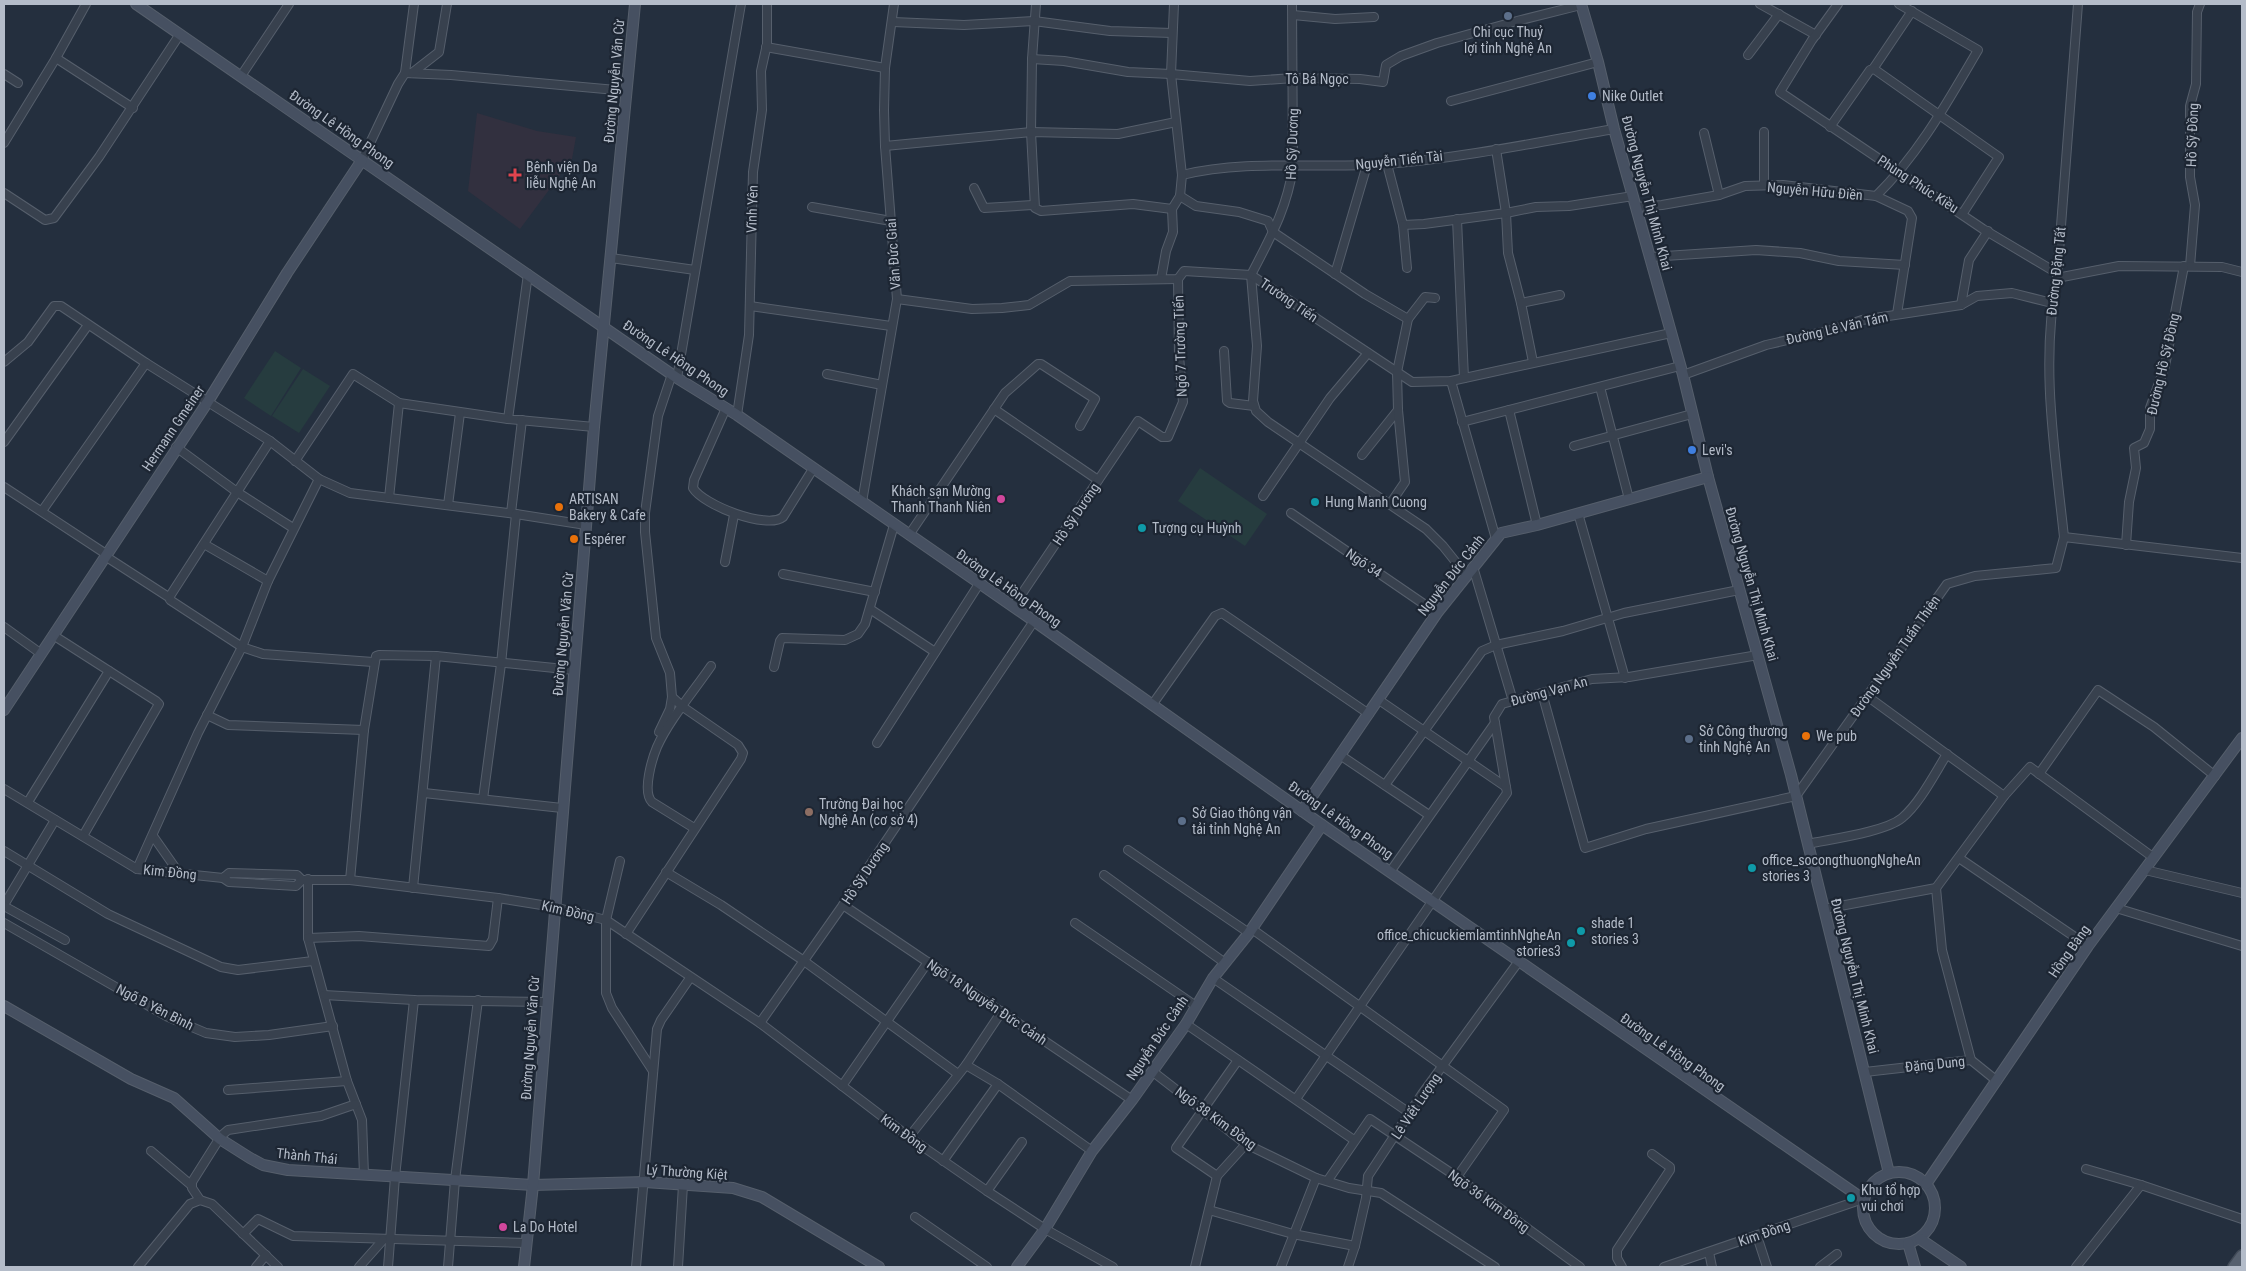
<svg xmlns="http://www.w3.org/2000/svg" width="2246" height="1271" font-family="'Roboto Condensed',sans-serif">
	<rect width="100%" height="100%" fill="#242f3e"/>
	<path fill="#32303f" d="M477,113L537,131L576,137L572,159L520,229L468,191Z"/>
	<g fill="#263c3f">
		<path d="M275,351L301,368L271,416L244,398Z"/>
		<path d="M303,369L330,386L299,433L272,416Z"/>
		<path d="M1200,468L1267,514L1245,546L1178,501Z"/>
	</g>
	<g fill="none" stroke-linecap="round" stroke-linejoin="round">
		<defs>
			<g id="street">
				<path d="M1036,4L1032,59L1031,132L1035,208L1041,211L1133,204L1172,209"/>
				<path d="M1760,4L1816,35"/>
				<path d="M1838,4L1812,40L1780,92L1983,229L2057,273"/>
				<path d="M1293,15L1335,19L1374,17"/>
				<path d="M893,22L964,25L1034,21L1110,31L1172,33"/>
				<path d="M766,47L885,68"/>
				<path d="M1748,55L1779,14"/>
				<path d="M56,58L133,108"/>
				<path d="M1032,59L1064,61L1128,72L1171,74L1250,81L1294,78L1360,79L1383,82L1386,65L1401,56L1437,43L1517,21L1581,5"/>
				<path d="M1873,69L1912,11"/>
				<path d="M405,73L451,75L627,91"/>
				<path d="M412,73L439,52L447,4"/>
				<path d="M4,74L18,83"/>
				<path d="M241,76L289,4"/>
				<path d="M1451,101L1598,62"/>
				<path d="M1830,127L1870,70L1874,69L1999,157L1963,213"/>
				<path d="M1704,133L1719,195"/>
				<path d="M4,143L56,58L86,4"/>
				<path d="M885,146L1031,132L1118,134L1176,122"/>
				<path d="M1496,149L1506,213L1508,253L1521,303L1533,362"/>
				<path d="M362,160L398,84L405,73L414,4"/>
				<path d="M1387,164L1403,225L1424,224L1506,213L1536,207L1569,206L1633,196"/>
				<path d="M1182,175C1248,159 1319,169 1386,164C1462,158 1539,142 1614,129"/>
				<path d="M1764,185V132"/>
				<path d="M974,188L984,208L1033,205"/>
				<path d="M4,193L45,220L54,218L99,157L180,34"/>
				<path d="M1180,196L1196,206L1239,212L1268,221L1273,232L1365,294L1408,319"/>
				<path d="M1876,196C1919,154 1948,101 1978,50L1899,4"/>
				<path d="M812,207L891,221"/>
				<path d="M1636,207L1662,205L1719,195L1745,186L1783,185L1876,196L1908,211L1912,218L1897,314"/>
				<path d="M1457,219L1464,378"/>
				<path d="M1403,225L1407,268"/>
				<path d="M1650,257L1756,250L1800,253L1839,261L1905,265"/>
				<path d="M611,258L695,270"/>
				<path d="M2190,266L2195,205L2190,177V106L2196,84L2197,12L2200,4"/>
				<path d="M1335,274L1367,165"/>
				<path d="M1251,275L1257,346L1253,401L1256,411L1268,422L1426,529L1443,546L1467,576"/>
				<path d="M1251,275C1270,238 1287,209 1293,167L1292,4"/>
				<path d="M2057,278L2119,266L2222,267L2242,272"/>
				<path d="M1161,279L1166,251L1173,232L1172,209L1180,196L1182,175L1171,74L1174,4"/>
				<path d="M897,299L972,309L1002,308L1029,305L1070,281L1178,279L1184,271L1251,275L1412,382L1451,381L1671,333"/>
				<path d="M1521,303L1560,295"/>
				<path d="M1961,305L1969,260L1988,231"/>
				<path d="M750,306L891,326"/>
				<path d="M1224,351L1227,401L1230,403L1254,406"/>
				<path d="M4,362L28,342L54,306H61L146,363L270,441L319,479L350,493L516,514L586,525"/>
				<path d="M827,374L882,385"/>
				<path d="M1683,375L1766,345L1831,330L1862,320L1961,305L1977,296L2012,293L2052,303"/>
				<path d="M677,378L741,4"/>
				<path d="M1451,381L1496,539"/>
				<path d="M1600,387L1629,499"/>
				<path d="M726,408L694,480L693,488C703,505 767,530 783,517L813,469"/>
				<path d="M994,409L1098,480"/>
				<path d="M1509,410L1537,525"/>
				<path d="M737,415L749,335L753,172L762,110L761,71L767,44V4"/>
				<path d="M508,419L528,274"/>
				<path d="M1462,422L1680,366"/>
				<path d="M270,441L170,596V600L242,647L263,654L373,662"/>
				<path d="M4,442L88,325"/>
				<path d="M1574,446L1692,414"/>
				<path d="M176,447L237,492L293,528"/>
				<path d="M1362,455L1398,410"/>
				<path d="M295,461L353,374L399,403L508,419L594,427"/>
				<path d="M4,487L106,554"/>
				<path d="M1263,496L1330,398L1368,353"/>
				<path d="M389,498L399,403"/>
				<path d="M862,502L897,299L885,146L884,110L885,68L894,4"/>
				<path d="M1390,504L1405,482L1398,410L1397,372L1408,319L1425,297L1435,298"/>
				<path d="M448,505L460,413"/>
				<path d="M42,511L146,363"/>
				<path d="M511,513L522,420"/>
				<path d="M1291,513L1437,613"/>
				<path d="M1578,513L1625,678"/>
				<path d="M909,535L1005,393L1038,364H1041L1095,399L1080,426"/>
				<path d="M2064,537C2055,452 2040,363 2057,278L2078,4"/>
				<path d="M204,544L268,581"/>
				<path d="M2126,545L2129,502L2136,468L2134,448L2144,443L2150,429V408L2165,366L2184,266"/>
				<path d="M105,556L170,598"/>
				<path d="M725,562L734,515"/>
				<path d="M1473,567L1513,701"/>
				<path d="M783,574L875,592"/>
				<path d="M1013,607L1138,421L1162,437H1168L1183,402L1179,356L1178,279"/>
				<path d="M870,609L935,652"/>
				<path d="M4,627L40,653"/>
				<path d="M53,635L156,701L159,704L83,836"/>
				<path d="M774,667L780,641L782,638L845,640L858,634L865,624L894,525"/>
				<path d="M1542,693L1585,848L1646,829L1796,796L1947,584L1975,576L2056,568L2064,537L2242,558"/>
				<path d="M1867,696L2004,796"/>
				<path d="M1379,700L1506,787"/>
				<path d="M1152,705L1215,616L1222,613L1369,714"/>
				<path d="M207,715L228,725L364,730"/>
				<path d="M659,732L670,709L672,697"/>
				<path d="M877,743L979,584"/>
				<path d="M1340,755L1429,815"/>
				<path d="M2039,774L2098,690L2154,727L2215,776"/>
				<path d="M1385,785L1482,651L1496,645L1563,631L1624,613L1739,590"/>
				<path d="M4,789L137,869L223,878L229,873L297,875L302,880H350L498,898L554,907L606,920L760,1023L909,1137L987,1191L1045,1229L1113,1267"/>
				<path d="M424,793L562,808"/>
				<path d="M483,799L501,664L516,514"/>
				<path d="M28,802L109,671"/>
				<path d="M694,828L652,802C642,792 652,759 657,747C669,720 694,691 711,666"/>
				<path d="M153,836L179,873"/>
				<path d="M1808,844C1831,839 1885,832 1902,818C1920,803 1935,773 1947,754"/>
				<path d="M1128,850L1249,933"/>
				<path d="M4,851L108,914L221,967L238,970L313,961"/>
				<path d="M1959,858L2088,946"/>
				<path d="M620,861L606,920V993L612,1008L653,1071"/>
				<path d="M137,869L198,733L242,647L268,581L319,479"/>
				<path d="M2145,870L2242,893"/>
				<path d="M666,872L721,905L804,961L958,1074"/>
				<path d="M1390,872L1495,723"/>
				<path d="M1104,875L1225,963"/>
				<path d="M223,878L229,882L296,886L302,880"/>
				<path d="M308,879V938L347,1081L362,1120L364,1175"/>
				<path d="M350,880L364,730L376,656L379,655L436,656L574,670"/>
				<path d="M413,888L436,656"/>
				<path d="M1936,888L1942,950L1971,1060"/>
				<path d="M4,905L55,820"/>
				<path d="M843,905L1132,1100"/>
				<path d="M4,906L65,940"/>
				<path d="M2116,908L2242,946"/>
				<path d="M1824,909L1936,888L2004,796L2030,767L2154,858"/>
				<path d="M4,923L168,1017L206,1033L235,1037L269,1035L333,1026"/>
				<path d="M1075,923L1196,1006"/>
				<path d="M1252,929L1504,1110L1457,1177"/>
				<path d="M626,934L741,759L743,753L738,745L683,707L672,697L670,673L656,638L645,532V513L658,416L672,374"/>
				<path d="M308,938L359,936L489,946L493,939L498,898"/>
				<path d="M1213,978L1411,1114"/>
				<path d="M324,995L414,1000L546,1002"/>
				<path d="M760,1023L843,905L1034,621"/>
				<path d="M1186,1024L1354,1140"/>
				<path d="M966,1065L998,1084L1092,1151"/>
				<path d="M1152,1071L1246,1144L1316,1178L1349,1188L1381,1193L1495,1267"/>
				<path d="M1865,1072L1971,1060L1997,1081"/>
				<path d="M842,1086L928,962"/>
				<path d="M228,1090L347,1081"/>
				<path d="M1296,1099L1507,793L1494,717L1502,704L1592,679L1629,677L1758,655"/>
				<path d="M909,1137L966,1065L1002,1011"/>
				<path d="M151,1151L191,1185"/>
				<path d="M943,1161L998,1084"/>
				<path d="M2086,1169L2141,1185L2242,1219"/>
				<path d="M1217,1176L1176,1148L1238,1060"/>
				<path d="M1328,1180L1370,1119L1457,1177L1580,1267"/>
				<path d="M987,1191L1022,1142"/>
				<path d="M200,1200L192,1188V1182L221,1136L228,1130L321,1116L356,1104"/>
				<path d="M1209,1210L1293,1234L1355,1246"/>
				<path d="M915,1217L987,1267"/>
				<path d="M243,1234L258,1219L293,1236L526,1243"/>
				<path d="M1757,1236L1767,1267"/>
				<path d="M1709,1252L1712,1267"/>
				<path d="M138,1267L190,1204L200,1200L212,1204L278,1267"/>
				<path d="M256,1267L266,1255"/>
				<path d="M359,1267L383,1240"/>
				<path d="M388,1267L395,1177L414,1000"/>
				<path d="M448,1267L455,1180L478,1000"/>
				<path d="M636,1267L657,1029L661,1020L690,978"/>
				<path d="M678,1267L683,1185"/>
				<path d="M1195,1267L1217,1176L1246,1144"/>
				<path d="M1281,1267L1316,1178"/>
				<path d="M1348,1267L1355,1246L1366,1198L1368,1176L1422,1094L1519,961"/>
				<path d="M1622,1267L1617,1258V1250L1670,1170V1167L1652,1154"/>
				<path d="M1664,1267L1863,1199"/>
				<path d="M1820,1267L1837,1254"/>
				<path d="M2076,1267L2141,1185"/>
			</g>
			<g id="secondary">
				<path d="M136,4L677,378L737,415L1034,621L1322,825L1863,1199"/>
				<path d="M1581,4L1598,62L1614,129L1683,375L1708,477L1791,775L1889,1173"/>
				<path d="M4,710L207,403L287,273L362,160"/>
				<path d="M1302,811L1437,613L1501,533L1537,525L1708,477"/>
				<path d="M4,1006L131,1079L174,1098L220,1139L250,1158L263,1165L288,1170L533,1185L645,1182L733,1188L762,1197L879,1267"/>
				<circle cx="1899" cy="1208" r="36"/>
				<path d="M1926,1184L2088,946L2242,738"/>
				<path d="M1920,1239L1961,1267"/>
				<path d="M1908,1243L1915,1267"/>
				<path d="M524,1267L533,1185L594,427L635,4"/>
				<path d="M1017,1267L1045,1229L1092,1151L1132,1100L1186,1024L1213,978L1249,933L1322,825"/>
			</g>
			<path id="primary" d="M2234,1267L2242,1256"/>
		</defs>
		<use href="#street" stroke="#565f6c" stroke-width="10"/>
		<use href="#secondary" stroke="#565f6c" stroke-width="12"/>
		<use href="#primary" stroke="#414a57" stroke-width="14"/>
		<use href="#street" stroke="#38414e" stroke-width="8"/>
		<use href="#secondary" stroke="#465061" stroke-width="10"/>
		<use href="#primary" stroke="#56606e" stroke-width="11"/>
	</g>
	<g fill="#5c6f8a" stroke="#1d2633" stroke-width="2">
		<circle cx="1508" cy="16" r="5"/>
		<circle cx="1689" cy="739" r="5"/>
		<circle cx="1182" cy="821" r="5"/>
	</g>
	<g fill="#3f7fe0" stroke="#1d2633" stroke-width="2">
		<circle cx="1592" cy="96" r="5"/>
		<circle cx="1692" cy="450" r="5"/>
	</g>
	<path fill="#e0444e" stroke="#1d2633" stroke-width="2" d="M512.5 167.5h5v5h5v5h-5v5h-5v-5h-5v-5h5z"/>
	<g fill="#d1479c" stroke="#1d2633" stroke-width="2">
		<circle cx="1001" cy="499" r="5"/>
		<circle cx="503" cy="1227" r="5"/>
	</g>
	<g fill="#0f9aa8" stroke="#1d2633" stroke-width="2">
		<circle cx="1315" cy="502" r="5"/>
		<circle cx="1142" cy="528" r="5"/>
		<circle cx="1752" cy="868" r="5"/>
		<circle cx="1581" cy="931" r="5"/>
		<circle cx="1571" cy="943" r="5"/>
		<circle cx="1851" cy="1198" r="5"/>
	</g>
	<g fill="#e8710a" stroke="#1d2633" stroke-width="2">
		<circle cx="559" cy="507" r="5"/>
		<circle cx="574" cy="539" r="5"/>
		<circle cx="1806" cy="736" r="5"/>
	</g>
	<circle fill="#8d6e63" stroke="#1d2633" stroke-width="2" cx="809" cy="812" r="5"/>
	<g text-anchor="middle" stroke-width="4.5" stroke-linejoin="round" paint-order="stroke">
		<g font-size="14" fill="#b4bcc9" stroke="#1d2633" text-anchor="start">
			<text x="1508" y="37" text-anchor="middle">Chi cục Thuỷ<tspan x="1508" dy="16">lợi tỉnh Nghệ An</tspan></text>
			<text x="1602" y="101">Nike Outlet</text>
			<text x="526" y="172">Bệnh viện Da<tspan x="526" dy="16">liễu Nghệ An</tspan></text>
			<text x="1702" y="455">Levi's</text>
			<text x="991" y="496" text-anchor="end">Khách sạn Mường<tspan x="991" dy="16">Thanh Thanh Niên</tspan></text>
			<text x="569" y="504">ARTISAN<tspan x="569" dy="16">Bakery &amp; Cafe</tspan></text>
			<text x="1325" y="507">Hung Manh Cuong</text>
			<text x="1152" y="533">Tượng cụ Huỳnh</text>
			<text x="584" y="544">Espérer</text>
			<text x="1699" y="736">Sở Công thương<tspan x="1699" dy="16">tỉnh Nghệ An</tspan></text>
			<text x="1816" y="741">We pub</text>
			<text x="819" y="809">Trường Đại học<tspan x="819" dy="16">Nghệ An (cơ sở 4)</tspan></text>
			<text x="1192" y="818">Sở Giao thông vận<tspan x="1192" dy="16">tải tỉnh Nghệ An</tspan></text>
			<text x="1762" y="865">office_socongthuongNgheAn<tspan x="1762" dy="16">stories 3</tspan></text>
			<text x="1591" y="928">shade 1<tspan x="1591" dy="16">stories 3</tspan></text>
			<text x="1561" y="940" text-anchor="end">office_chicuckiemlamtinhNgheAn<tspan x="1561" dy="16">stories3</tspan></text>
			<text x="1861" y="1195">Khu tổ hợp<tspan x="1861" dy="16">vui chơi</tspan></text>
			<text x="513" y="1232">La Do Hotel</text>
		</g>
		<g font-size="14" fill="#b4bcc9" stroke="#1d2633">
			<text x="1317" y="84">Tô Bá Ngọc</text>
			<text transform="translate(614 81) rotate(-85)" y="5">Đường Nguyễn Văn Cừ</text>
			<text transform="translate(342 129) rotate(35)" y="5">Đường Lê Hồng Phong</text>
			<text transform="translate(2192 135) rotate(-88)" y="5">Hồ Sỹ Đồng</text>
			<text transform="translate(1292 144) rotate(-88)" y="5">Hồ Sỹ Dương</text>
			<text transform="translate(1399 160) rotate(-6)" y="5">Nguyễn Tiến Tài</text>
			<text transform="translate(1918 184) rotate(33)" y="5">Phùng Phúc Kiều</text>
			<text transform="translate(1815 191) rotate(5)" y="5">Nguyễn Hữu Điền</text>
			<text transform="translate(1647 193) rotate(75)" y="5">Đường Nguyễn Thị Minh Khai</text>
			<text transform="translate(752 209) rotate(-88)" y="5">Vĩnh Yên</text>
			<text transform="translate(893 254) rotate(-94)" y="5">Văn Đức Giai</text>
			<text transform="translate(2056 271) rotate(-84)" y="5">Đường Đặng Tất</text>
			<text transform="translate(1289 300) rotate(34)" y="5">Trường Tiến</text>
			<text transform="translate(1837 328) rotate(-13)" y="5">Đường Lê Văn Tám</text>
			<text transform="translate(1180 346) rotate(-92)" y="5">Ngõ 7 Trường Tiến</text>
			<text transform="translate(676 358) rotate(34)" y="5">Đường Lê Hồng Phong</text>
			<text transform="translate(2163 364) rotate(-77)" y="5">Đường Hồ Sỹ Đồng</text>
			<text transform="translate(173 428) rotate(-56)" y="5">Hermann Gmeiner</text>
			<text transform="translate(1076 514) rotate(-56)" y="5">Hồ Sỹ Dương</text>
			<text transform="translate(1364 563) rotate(34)" y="5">Ngõ 34</text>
			<text transform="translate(1451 575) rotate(-52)" y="5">Nguyễn Đức Cảnh</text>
			<text transform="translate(1752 584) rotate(74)" y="5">Đường Nguyễn Thị Minh Khai</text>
			<text transform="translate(1009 588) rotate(35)" y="5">Đường Lê Hồng Phong</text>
			<text transform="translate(563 634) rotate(-85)" y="5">Đường Nguyễn Văn Cừ</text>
			<text transform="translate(1895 656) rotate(-55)" y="5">Đường Nguyễn Tuấn Thiện</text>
			<text transform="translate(1549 691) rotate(-15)" y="5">Đường Vạn An</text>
			<text transform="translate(1341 820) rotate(35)" y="5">Đường Lê Hồng Phong</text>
			<text transform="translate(170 872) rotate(6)" y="5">Kim Đồng</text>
			<text transform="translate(865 873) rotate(-56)" y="5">Hồ Sỹ Dương</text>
			<text transform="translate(568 911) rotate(13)" y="5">Kim Đồng</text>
			<text transform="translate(2069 951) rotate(-55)" y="5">Hồng Bàng</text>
			<text transform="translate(1855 976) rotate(76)" y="5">Đường Nguyễn Thị Minh Khai</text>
			<text transform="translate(987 1002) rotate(34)" y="5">Ngõ 18 Nguyễn Đức Cảnh</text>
			<text transform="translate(155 1007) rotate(27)" y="5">Ngõ B Yên Bình</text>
			<text transform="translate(530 1038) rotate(-86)" y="5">Đường Nguyễn Văn Cừ</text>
			<text transform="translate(1157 1038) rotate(-56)" y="5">Nguyễn Đức Cảnh</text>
			<text transform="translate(1673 1052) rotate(35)" y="5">Đường Lê Hồng Phong</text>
			<text transform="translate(1935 1064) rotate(-6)" y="5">Đặng Dung</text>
			<text transform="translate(1416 1106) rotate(-56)" y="5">Lê Viết Lượng</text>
			<text transform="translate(1216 1118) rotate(36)" y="5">Ngõ 38 Kim Đồng</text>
			<text transform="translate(904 1133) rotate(36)" y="5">Kim Đồng</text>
			<text transform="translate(307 1156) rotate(6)" y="5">Thành Thái</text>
			<text transform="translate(687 1172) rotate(4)" y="5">Lý Thường Kiệt</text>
			<text transform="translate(1489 1201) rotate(36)" y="5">Ngõ 36 Kim Đồng</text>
			<text transform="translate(1764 1233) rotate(-19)" y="5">Kim Đồng</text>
		</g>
	</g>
	<rect width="2246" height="1271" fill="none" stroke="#b4bcc9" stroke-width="10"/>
</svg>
